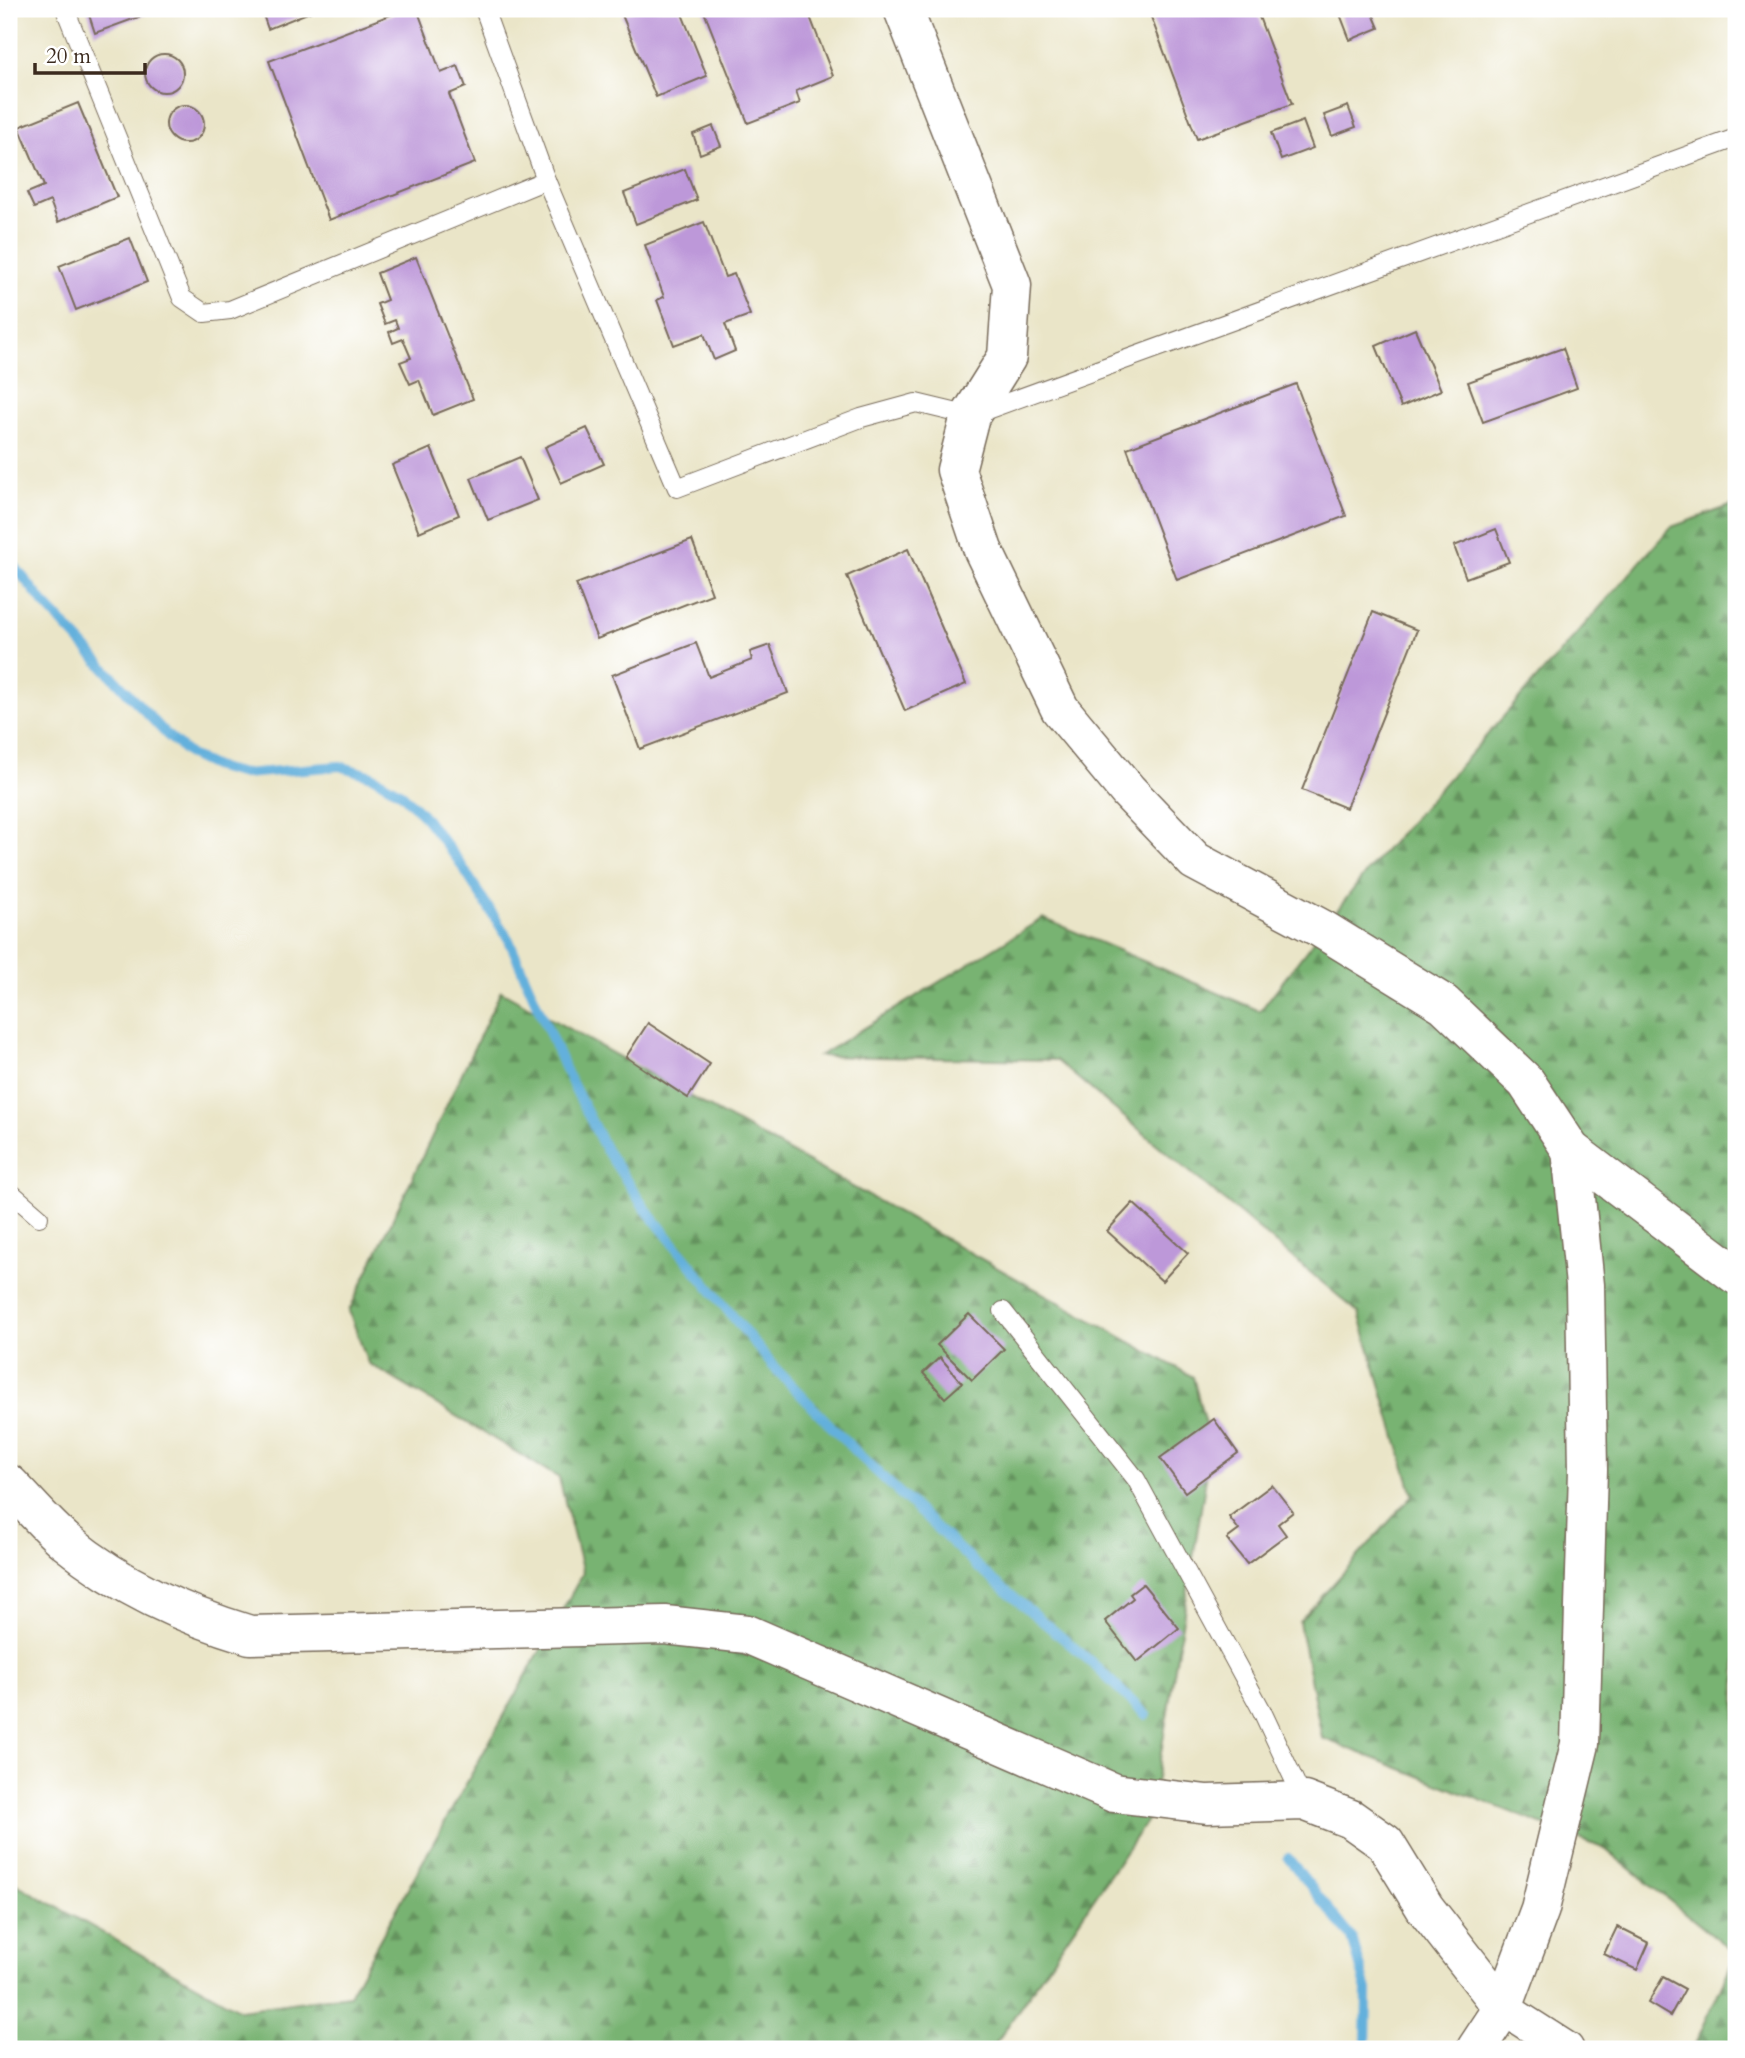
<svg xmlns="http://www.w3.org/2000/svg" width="1745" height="2058" font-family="Cardo,serif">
	<defs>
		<pattern id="forest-firs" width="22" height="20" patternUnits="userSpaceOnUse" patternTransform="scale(1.75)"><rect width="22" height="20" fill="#78b372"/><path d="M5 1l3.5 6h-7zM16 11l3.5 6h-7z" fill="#64925d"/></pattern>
	</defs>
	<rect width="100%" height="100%" fill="#fff"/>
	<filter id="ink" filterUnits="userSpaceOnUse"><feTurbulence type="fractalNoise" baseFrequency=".0143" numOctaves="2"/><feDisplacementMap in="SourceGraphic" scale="14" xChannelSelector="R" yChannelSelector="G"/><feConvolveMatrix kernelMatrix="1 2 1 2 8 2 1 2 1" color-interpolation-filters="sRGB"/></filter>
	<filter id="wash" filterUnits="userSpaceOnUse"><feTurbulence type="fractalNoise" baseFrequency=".00686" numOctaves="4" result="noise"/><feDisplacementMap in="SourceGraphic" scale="28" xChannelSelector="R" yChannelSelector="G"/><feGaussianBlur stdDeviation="1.57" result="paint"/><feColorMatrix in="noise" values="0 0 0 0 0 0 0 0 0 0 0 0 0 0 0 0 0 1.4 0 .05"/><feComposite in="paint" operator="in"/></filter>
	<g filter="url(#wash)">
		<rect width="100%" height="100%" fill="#eae5c8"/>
		<g fill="url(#forest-firs)" stroke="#5a6e48" stroke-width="2">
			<path d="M1736,504V2049H1693L1736,1954L1605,1849L1322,1738L1299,1622L1413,1495L1359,1313L1056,1060L819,1056L1043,918L1260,1011L1372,865L1671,527Z"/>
			<path d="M501,991L1193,1377L1211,1448L1151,1814L992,2049H9V1880L240,2010L349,1995L583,1573L559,1478L368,1363L349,1311Z"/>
		</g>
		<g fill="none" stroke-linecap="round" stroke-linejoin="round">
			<g stroke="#63b0dc" stroke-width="10">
				<path d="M9,559L43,602L167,735L190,755L215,767L243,774L340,766L372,776L401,793L421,813L458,860L509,940L565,1069L606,1150L644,1207L773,1366L856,1452L981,1570L1089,1660L1146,1715"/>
				<path d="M1288,1858L1352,1938L1367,1990L1366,2049"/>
			</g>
		</g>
		<g id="blocks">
			<g fill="#bd98d9">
				<path d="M87,9H145L147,14L95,33Z"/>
				<path d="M261,9H309L310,12L268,29Z"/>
				<path d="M406,9H417L441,73L458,66L466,87L449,94L475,163L329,220L269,61Z"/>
				<path d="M636,9H680L707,76L656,97L622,15Z"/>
				<path d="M703,9H807L833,76L796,91L800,103L748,123Z"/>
				<path d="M1148,9H1256L1292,104L1197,139Z"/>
				<path d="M1338,9H1371L1379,28L1350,40Z"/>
				<circle cx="164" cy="73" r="19"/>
				<path d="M78,103L117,197L58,222L50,201L34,208L27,193L44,186L19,127Z"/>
				<circle cx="185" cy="124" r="19"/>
				<path d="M1348,106L1356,127L1332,136L1324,115Z"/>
				<path d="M1303,121L1313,148L1281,160L1271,133Z"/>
				<path d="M713,126L721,146L700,154L693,134Z"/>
				<path d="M685,169L697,200L636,224L624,193Z"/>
				<path d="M704,222L725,277L734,274L750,315L725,324L735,351L714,360L704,334L674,345L657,300L664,297L645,245Z"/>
				<path d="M130,238L147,282L76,310L59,266Z"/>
				<path d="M416,257L473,399L433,415L419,380L410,384L400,362L411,358L403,339L393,343L389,332L398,328L395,320L385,324L377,304L387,300L377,273Z"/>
				<path d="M1415,329L1441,390L1401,407L1376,346Z"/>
				<path d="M1563,348L1577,388L1483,422L1468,382Z"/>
				<path d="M1296,384L1346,516L1177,580L1127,448Z"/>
				<path d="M587,428L604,464L561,483L545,447Z"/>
				<path d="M431,448L459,515L419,532L392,465Z"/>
				<path d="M520,457L538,500L488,520L471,478Z"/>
				<path d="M1496,529L1509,562L1466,578L1454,546Z"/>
				<path d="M692,540L712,594L597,639L576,584Z"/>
				<path d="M908,549L966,684L905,711L847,576Z"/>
				<path d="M1373,612L1417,630L1346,808L1302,790Z"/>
				<path d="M696,643L709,677L752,660L750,652L770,645L788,693L640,749L612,675Z"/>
				<path d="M648,1023L710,1064L688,1098L626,1057Z"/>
				<path d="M1133,1203L1188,1253L1162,1281L1107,1231Z"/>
				<path d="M969,1314L1004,1349L972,1380L937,1345Z"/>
				<path d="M940,1357L962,1383L945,1398L923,1373Z"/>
				<path d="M1214,1419L1238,1453L1185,1492L1160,1458Z"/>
				<path d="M1272,1485L1293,1512L1278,1524L1286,1535L1247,1564L1227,1539L1239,1530L1229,1517Z"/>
				<path d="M1143,1584L1179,1628L1137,1662L1105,1621L1133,1598L1130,1594Z"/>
				<path d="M1617,1927L1649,1943L1637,1970L1604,1954Z"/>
				<path d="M1663,1977L1685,1989L1670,2016L1648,2003Z"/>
			</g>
		</g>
	</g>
	<g filter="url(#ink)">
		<use href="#blocks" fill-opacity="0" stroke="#786b5a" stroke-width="2"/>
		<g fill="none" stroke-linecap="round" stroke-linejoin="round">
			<defs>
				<g id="service">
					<path d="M65,9L182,298L204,313L230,310L546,180"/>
					<path d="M484,9L546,180L677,488L861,418L916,403L970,416L1736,138"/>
					<path d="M9,1191L39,1217"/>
					<path d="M1003,1311L1136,1479L1261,1709L1304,1801"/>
				</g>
				<path id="minor" d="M1503,2008L1567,2049"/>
				<g id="tertiary">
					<path d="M903,9L1012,285L1007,357L970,416L956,470L983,550L1060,709L1128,791L1195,861L1322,929L1444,1004L1526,1082L1571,1150L1736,1275"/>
					<path d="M9,1484C27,1502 45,1524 65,1541C121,1587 181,1614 250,1635L665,1625L747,1634L1114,1793L1207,1804L1304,1801L1351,1819L1385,1843L1425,1908L1503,2008"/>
					<path d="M1476,2049L1503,2008L1540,1909L1580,1744L1588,1470L1585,1285L1571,1150"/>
				</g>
			</defs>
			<use href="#service" stroke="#786b5a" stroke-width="20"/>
			<use href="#minor" stroke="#786b5a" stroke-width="36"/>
			<use href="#tertiary" stroke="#786b5a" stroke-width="41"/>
			<use href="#service" stroke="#fff" stroke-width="18"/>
			<use href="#minor" stroke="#fff" stroke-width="33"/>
			<use href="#tertiary" stroke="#fff" stroke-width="38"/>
		</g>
	</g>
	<rect width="1745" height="2058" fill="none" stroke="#fff" stroke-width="35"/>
	<path d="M35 63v10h110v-10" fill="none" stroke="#3b2a1e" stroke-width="3.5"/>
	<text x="46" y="63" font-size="21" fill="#3b2a1e" stroke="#ffffff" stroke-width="5" paint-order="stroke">20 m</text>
</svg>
